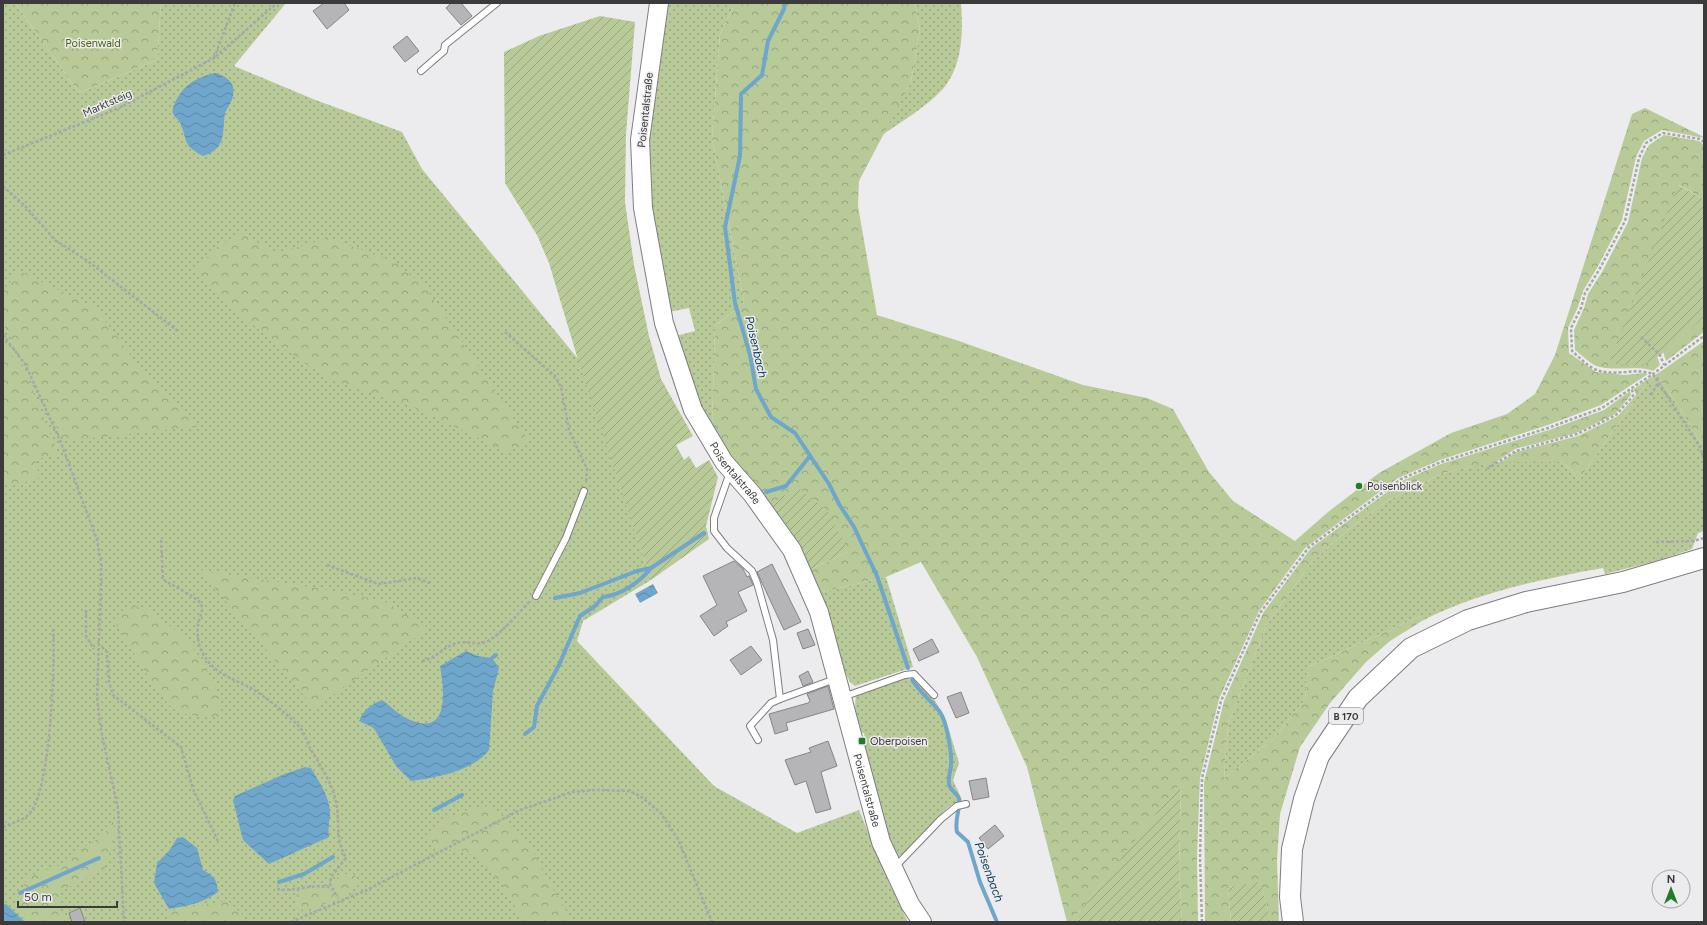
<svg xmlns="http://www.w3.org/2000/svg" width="1707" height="925" font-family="Figtree,sans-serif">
	<defs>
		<pattern id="grass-dots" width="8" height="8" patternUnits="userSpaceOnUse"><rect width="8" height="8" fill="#b8ca98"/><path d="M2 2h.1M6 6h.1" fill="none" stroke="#97a57d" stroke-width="1.8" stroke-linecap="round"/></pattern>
		<pattern id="forest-crowns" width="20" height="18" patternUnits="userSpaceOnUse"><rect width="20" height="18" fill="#b8ca98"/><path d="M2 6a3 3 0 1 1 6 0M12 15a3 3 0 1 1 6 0" fill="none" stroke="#97a57d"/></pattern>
		<pattern id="garden-furrows" width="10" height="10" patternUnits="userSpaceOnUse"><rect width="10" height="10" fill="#b8ca98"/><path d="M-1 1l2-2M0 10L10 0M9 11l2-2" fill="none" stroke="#97a57d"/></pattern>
		<pattern id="water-waves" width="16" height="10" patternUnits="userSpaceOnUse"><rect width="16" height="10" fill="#6fa6cb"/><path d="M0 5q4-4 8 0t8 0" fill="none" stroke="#5c88a6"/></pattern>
	</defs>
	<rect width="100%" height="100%" fill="#ececee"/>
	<g fill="url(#grass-dots)">
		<path d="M3,3H15L79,93L157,60L161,3H286L234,66L313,99L402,132L422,169L579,360L651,580L583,621L577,641L714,786L797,833L859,810L889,883L908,922H3Z"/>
		<path d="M666,3H735L720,34L712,138L744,302L715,326L712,427L693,392L676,336L695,331L689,308L669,312L654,232L649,185L648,137Z"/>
		<path d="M915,3H961C963,30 963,62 946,85C933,103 899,123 881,136L911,82L920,30Z"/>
		<path d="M1657,374L1689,423L1704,449V531L1698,533L1692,549L1656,561L1605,574L1603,568C1542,579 1478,592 1422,621L1420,616L1308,667L1305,700L1273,739L1224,778L1228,724L1267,624L1311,563L1349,529L1387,501L1443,473L1493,462H1560L1572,470L1578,481L1646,384L1655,383L1651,377Z"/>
		<path d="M886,577L913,667L855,686L850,682L845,672L818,593Z"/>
		<path d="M908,677L910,681L916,678L933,697L946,720L959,763L953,780L962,800L951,805L945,810L904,853L899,856L896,855L889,841L864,750L865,739L864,733H862C855,721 854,709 856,696L897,679Z"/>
	</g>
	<g fill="url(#forest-crowns)">
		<path d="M15,3H161L157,60L79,93Z"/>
		<path d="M735,3H915L920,30L911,82L859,181L858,206L877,315L959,341L1083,385L1147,398L1173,409L1209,472L1233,501L1295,541L1328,512L1379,473L1451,433L1507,414L1535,394L1555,355L1632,114L1645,108L1702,136L1704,138L1662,130L1644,141L1636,157L1622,220L1597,268L1583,291L1578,307L1568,328L1569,353L1596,372L1624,375L1645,373L1648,374L1601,405L1548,425L1440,460L1398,478L1305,548L1259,611L1219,699L1200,778L1197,857L1198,922H1182L1179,871L1181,783L1071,922H1067L1027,767L977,657L921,562L886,577L818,593L810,570L849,551L770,505L738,466L712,427L715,326L744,302L712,138L720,34Z"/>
		<path d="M1664,135L1699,141L1704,145V199L1679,185L1641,365L1657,356L1660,365L1653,371C1640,365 1617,371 1600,367C1592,366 1582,355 1575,350L1574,330L1584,308L1588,294L1602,272L1628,222L1642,158L1649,145Z"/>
		<path d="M241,233L276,253L329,238L395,262L425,287L529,441L506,451L406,404L328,379L277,344L232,308L194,273L215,248Z"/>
		<path d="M19,271L96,308L135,361L201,426L64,441L3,323V291Z"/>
		<path d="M1704,317V332L1666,361L1663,352Z"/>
		<path d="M1704,341V449L1689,423L1657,374Z"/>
		<path d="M3,346L22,365L59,455L36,459L39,478L9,487L3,480Z"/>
		<path d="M1651,377L1655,383L1653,386L1646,384L1578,481L1572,470L1560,462H1501L1516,452L1578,436L1618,416L1636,395L1634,389Z"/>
		<path d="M1630,391L1631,395L1615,414L1576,433L1515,449L1496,462L1443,473L1387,501L1349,529L1311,563L1267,624L1228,724L1224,778L1273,739L1305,700L1308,667L1420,616L1422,621L1390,641L1366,662L1330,703L1300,747L1280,814L1277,861L1279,922H1271L1261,883L1228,887L1231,922H1205L1204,782L1224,701L1263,613L1311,548L1402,481L1441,464L1549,430L1604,410Z"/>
		<path d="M200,570L317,588L384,601L429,628L314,708Z"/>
		<path d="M129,604L152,611L189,642L205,666L218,693L219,717C205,717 189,716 177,711C161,704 125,637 114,620Z"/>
		<path d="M483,805L501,813L530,846L572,922H524C509,897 493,864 465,852C457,849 446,850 437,849L428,838C438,818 463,811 483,805Z"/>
		<path d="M113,821L115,833L104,870L60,891L59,909L66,922H31L26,915L13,906L27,879L40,871L66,864L87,845L103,836Z"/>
		<path d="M344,874L355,875L358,886C342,899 319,907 299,910L294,900L299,891L330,882Z"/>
		<path d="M228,901L243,915L245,922H173L168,915L171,911L177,909Z"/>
	</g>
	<g fill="url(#garden-furrows)">
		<path d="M600,16L635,22L626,134L625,202L634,265L649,336L661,379L693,436L676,445L684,460L689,456L696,468L709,460L718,477L706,526L709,539L651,580L579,363L549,263L537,235L505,183L504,52L539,36Z"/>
		<path d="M1678,185L1704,199V317C1688,330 1660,361 1640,365C1630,367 1619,364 1609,363Z"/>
		<path d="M797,487L826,509L849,551L810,570L790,530L770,505Z"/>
		<path d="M1181,782L1179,871L1182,922H1071Z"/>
		<path d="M1261,882L1271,922H1231L1228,887Z"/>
	</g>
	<g fill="url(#water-waves)">
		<path d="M215,73C230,77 238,86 231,102C229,106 226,110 225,113C222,132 227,149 203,156C183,145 188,143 181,125C180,120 176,119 174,115C171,112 173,107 175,103C183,85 195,78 215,73Z"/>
		<path d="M653,584L658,593L640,603L635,594Z"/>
		<path d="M466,651L478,656L492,658L499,668L493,691L489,750C473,771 435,778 411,781L396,766L375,730L372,727L359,721C363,711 371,704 382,700C389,705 396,712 404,717C449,741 445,694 440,666Z"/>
		<path d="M305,767L311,768C319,781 331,799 330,815C329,823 328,829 329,837L269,864L243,840L233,800L235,796L282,775Z"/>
		<path d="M183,837L197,848L203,870C214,876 217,879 218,892C203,903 187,906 169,909L154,883L157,863L169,851L177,838Z"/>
		<path d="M6,904L25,922H3V905Z"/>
	</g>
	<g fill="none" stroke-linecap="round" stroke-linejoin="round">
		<g stroke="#6fa6cb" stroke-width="4">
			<path d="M785,3L784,9L768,41L762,75L741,94L740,156L725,227L735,303L750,355L756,389L771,417L795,433L829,484L839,504L854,527L877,576L908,668"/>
			<path d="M766,492L786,486L810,456"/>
			<path d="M555,598L580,593L637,571L651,568L704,533"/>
			<path d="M492,658L496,655"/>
			<path d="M912,680C920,692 931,701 940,712C947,723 952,753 951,766C950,772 948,778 949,784C950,791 958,793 959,799C961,808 954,819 957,832L968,842L980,882L997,922"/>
			<path d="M525,734L534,727L537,706L559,665L580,616L595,606L603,597C621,595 640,582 651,568"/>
			<path d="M434,810L462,795"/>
			<path d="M279,882L304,874L333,857"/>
			<path d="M20,893L99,858"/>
		</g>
	</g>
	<g fill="#b5b5b7" stroke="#858587">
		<path d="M324,3H344L349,10L327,29L313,11Z"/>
		<path d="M451,3H461L472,16L461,25L446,8Z"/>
		<path d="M407,36L419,51L405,62L393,47Z"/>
		<path d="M734,561L743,569L747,577L749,576L753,585L738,592L747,611L726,622L728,626L714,636L700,616L717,605L703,576Z"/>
		<path d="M772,564L801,622L784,630L757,572Z"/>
		<path d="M808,629L815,645L803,649L797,633Z"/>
		<path d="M932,639L939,652L919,661L913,649Z"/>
		<path d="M751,646L762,660L741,675L730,660Z"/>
		<path d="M808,671L813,682L803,686L799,676Z"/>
		<path d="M828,686L834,709L786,723L788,730L775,734L769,714L808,703L810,701L807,694Z"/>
		<path d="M961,692L969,713L956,718L947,697Z"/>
		<path d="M828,741L837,766L821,772L831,809L816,813L806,781L795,785L785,760L811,752L809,748Z"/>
		<path d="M986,778L989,797L973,800L969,781Z"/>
		<path d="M995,825L1004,836L988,849L979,838Z"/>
		<path d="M80,908L85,922H72L69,913Z"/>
	</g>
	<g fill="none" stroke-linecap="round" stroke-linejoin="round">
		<defs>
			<g id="lane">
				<path d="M421,71L444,51L445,45L497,3"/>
				<path d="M730,472L714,518V531L727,548L752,571L757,583L773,640L780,699L771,703L750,726L758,740"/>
				<path d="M536,596L566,538L584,491"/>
				<path d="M843,697L905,675L914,674L934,695"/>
				<path d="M780,699L835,679"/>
				<path d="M894,868L941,819L957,806L966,804"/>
			</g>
			<g id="secondary">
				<path id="s1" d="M659,3L640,140L643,208L664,323L693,410L724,462L752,494L792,550L819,612L881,842L910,904L922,922"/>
			</g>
			<path id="primary" d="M1293,922L1290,897L1292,849L1304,799L1319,756L1358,698L1411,648L1468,620L1526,602L1623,582L1704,558"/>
		</defs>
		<use href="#lane" stroke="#7e7e80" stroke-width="8"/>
		<use href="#secondary" stroke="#7e7e80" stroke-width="20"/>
		<use href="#primary" stroke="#7e7e80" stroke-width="22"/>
		<g stroke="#a7a7a9" stroke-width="2.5" stroke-dasharray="3 2" stroke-linecap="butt">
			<path d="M214,58L235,3"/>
			<path d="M1704,142L1700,139L1663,133L1646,143L1639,158L1625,221L1599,270L1585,293L1581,308L1571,328L1572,351C1579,357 1588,367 1597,370C1615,377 1636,367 1653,374L1700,447L1704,460"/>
			<path d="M3,155L119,108L214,58L277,3"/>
			<path d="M3,186L26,207L55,240L89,262L179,332"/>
			<path d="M505,332L555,376L561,387L569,430L587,469L586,482"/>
			<path d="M3,335L25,364L60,440L97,540L101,562V582L97,698L101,730L118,809L124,922"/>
			<path d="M1641,337L1660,355L1664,365"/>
			<path d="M1651,395L1658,383"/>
			<path d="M1487,469L1516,451L1577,434L1616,415L1633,396L1632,388"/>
			<path d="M1704,518V534"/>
			<path d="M161,540L163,579C172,586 196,596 201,604C204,611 199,618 198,625C197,634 198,646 203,654C214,673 231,678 249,687C261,693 293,718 301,729C305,734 307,742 310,748C319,764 333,784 336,802C340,823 335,839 346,858L331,877L330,887"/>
			<path d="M1656,542L1693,541L1704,538"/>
			<path d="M327,565L378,584L417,578L430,583"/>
			<path d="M86,610V636L94,649"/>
			<path d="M102,647L107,652L109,682L113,695L181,747L193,789L218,841"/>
			<path d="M422,661C437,658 444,646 457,643C465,641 474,644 482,643C498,639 518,613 530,601"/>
			<path d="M3,827C12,823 23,821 30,813C51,787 55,665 53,629"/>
			<path d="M277,889C294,893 322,880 334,890L336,896"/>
			<path d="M291,922L367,890L520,810L572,792L596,790L629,791L640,796L660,812L678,839L712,922"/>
			<path d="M1202,922L1200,858L1202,778L1221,701L1260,613L1309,547L1401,479L1441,462L1548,428L1602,408L1653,374L1704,336"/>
		</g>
		<use href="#lane" stroke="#fff" stroke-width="6"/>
		<use href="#secondary" stroke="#fff" stroke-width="18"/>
		<use href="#primary" stroke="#fff" stroke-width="20"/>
	</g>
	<g fill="#217b2a" stroke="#ececee" stroke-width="1.5">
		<circle cx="1359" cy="486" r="4"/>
		<rect x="858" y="737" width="8" height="8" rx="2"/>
	</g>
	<g text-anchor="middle" stroke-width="3" stroke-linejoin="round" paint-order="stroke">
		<rect fill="#ececee" stroke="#707071" stroke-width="1" x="1329" y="708" width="34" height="16" rx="3"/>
		<g font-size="10" font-weight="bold" fill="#3b3b3c">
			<text x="1346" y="720">B 170</text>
		</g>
		<g font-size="11" fill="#4b6109" stroke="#ececee">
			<text x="93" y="47">Poisenwald</text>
		</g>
		<g font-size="11" fill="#3b3b3c" stroke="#ececee">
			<text transform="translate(107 103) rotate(-24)" y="4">Marktsteig</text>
			<text transform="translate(645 110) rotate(-84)" y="4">Poisentalstraße</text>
			<text dy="4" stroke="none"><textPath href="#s1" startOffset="491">Poisentalstraße</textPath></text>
			<text dy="4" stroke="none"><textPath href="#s1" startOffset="839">Poisentalstraße</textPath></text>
		</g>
		<g font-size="11" fill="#3b3b3c" stroke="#ececee" text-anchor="start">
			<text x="1367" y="490">Poisenblick</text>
			<text x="870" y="745">Oberpoisen</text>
		</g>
		<g font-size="12" font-style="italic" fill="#0e3b55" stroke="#ececee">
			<text transform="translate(756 347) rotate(77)" y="4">Poisenbach</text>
			<text transform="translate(989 872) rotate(70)" y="4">Poisenbach</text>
		</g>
	</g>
	<rect width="1707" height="925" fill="none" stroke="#3b3b3c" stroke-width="8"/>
	<g transform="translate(1671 889)"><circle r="19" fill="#ececee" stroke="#a5a5a7"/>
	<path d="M0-3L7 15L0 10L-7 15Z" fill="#217b2a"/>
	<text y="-6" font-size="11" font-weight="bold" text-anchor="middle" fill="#3b3b3c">N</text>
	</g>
	<path d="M18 901v6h99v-6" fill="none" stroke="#3b3b3c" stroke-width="2"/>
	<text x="24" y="901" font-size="12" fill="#3b3b3c" stroke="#ececee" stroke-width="3" paint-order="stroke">50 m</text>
</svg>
